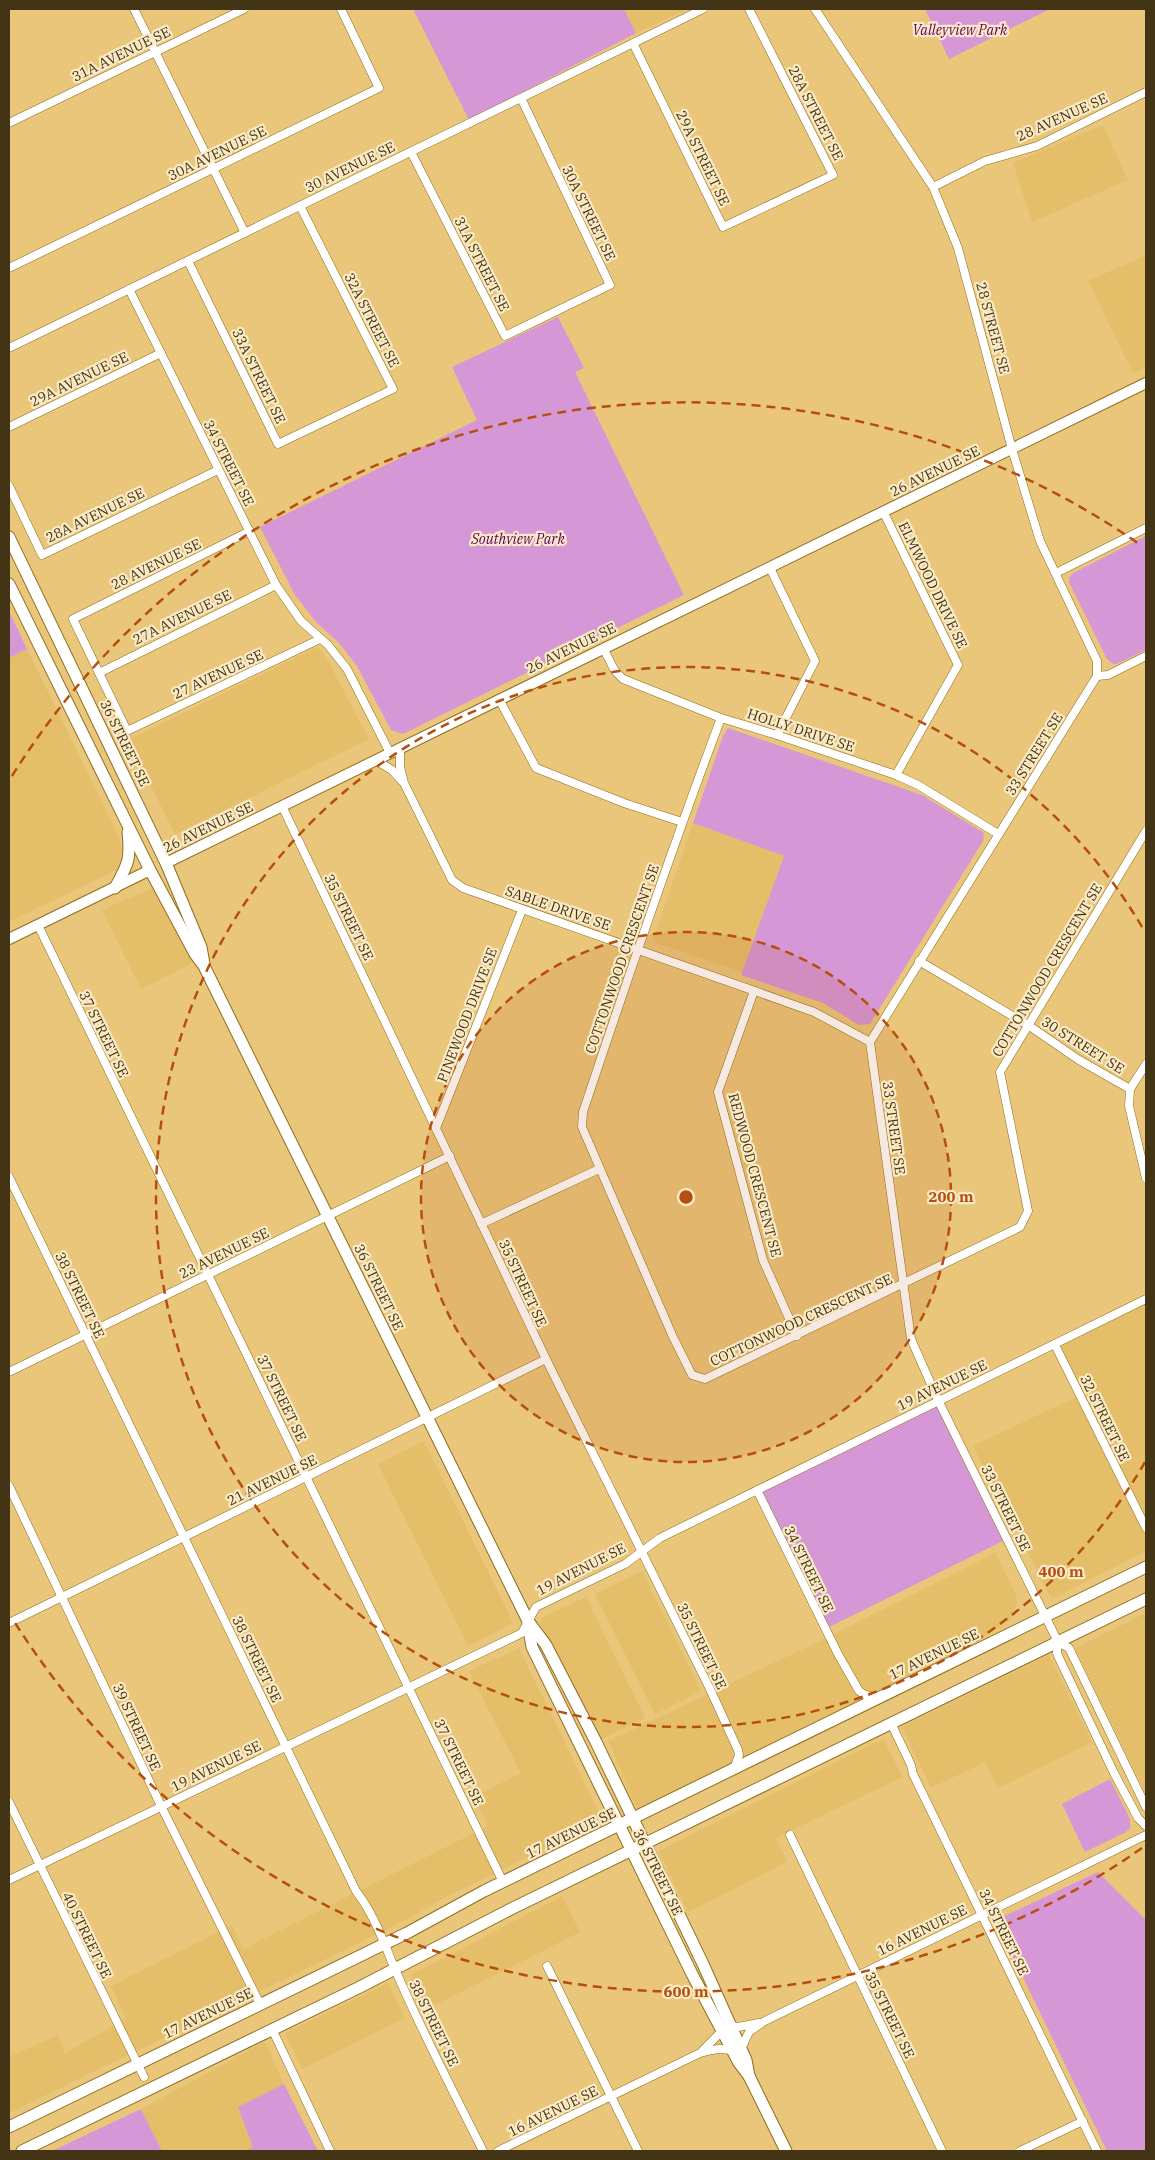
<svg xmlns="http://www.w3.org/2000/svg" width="1155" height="2160" font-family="'IBM Plex Serif',serif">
	<rect width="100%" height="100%" fill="#e9c67a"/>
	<g fill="#e4be69">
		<path d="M624,9H687L636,33Z"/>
		<path d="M1103,125L1128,180L1032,222L1013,163Z"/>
		<path d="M1146,255V367L1133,373L1088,281Z"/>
		<path d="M318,647L326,657L369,739L175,834L128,740Z"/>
		<path d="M27,649L118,835L124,855L120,866L118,869L9,922V658Z"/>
		<path d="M693,823L784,856L742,972L656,943L653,940Z"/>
		<path d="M152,888L193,963L141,989L102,910Z"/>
		<path d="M1146,1299V1551L1052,1599L973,1446L1080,1395L1055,1345Z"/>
		<path d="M424,1441L513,1623L468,1646L378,1464Z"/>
		<path d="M995,1553L1016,1594L1017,1602L1010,1620L977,1641L639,1812L629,1791L609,1741L820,1641Z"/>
		<path d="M642,1571L701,1691L655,1714L595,1594Z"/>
		<path d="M586,1597L645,1718L601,1739L540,1623L541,1618Z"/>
		<path d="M1146,1613V1794L1075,1648Z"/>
		<path d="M519,1648L598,1811L589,1827L450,1895L390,1928L9,2113V2078L11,2077L9,2073V2057L58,2035L65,2053L126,2019L111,1986L232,1925L243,1949L488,1826L474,1797L521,1773L469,1671Z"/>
		<path d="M1049,1655L1092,1742L998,1788L985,1762L931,1788L902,1727Z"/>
		<path d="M884,1740L902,1777L776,1838L787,1862L688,1912L659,1851L874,1743Z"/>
		<path d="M562,1896L580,1932L443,2001L425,2008L411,1979V1975Z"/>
		<path d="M388,1983L405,2018L302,2069L285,2033Z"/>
		<path d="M265,2042L284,2084L238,2107L253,2147L245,2151H162L141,2109Z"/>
	</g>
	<g fill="#d597d6">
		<path d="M413,9H624L636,33L469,120Z"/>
		<path d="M925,9H1050L949,59Z"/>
		<path d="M558,317L584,368L575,372L684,595L403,734L391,730L357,666L339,643L316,622L295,595L260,527L477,420L452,367Z"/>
		<path d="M1146,536V650L1117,664H1113L1107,659L1069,582V578L1073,573Z"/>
		<path d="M9,611L27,649L9,658Z"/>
		<path d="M728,728L922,795L984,833L983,841L870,1024L859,1025L823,1003L741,975L784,856L693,823L723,736Z"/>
		<path d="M938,1400L1007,1539L825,1629L757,1490Z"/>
		<path d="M1110,1779L1130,1819V1828L1126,1832L1085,1852L1062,1804Z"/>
		<path d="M1098,1872L1146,1920V2151H1107L1000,1930V1922L1005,1916Z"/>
		<path d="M284,2084L318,2151H245L253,2147L238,2107Z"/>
		<path d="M141,2109L162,2151H52Z"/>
	</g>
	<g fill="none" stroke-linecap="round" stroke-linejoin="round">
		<defs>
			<g id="minor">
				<path d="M134,9L245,233"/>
				<path d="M815,9L933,187L958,248L1012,449L1040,541L1097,661V676"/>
				<path d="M633,43L723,227L833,175L749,9"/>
				<path d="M9,123L244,9"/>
				<path d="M411,152L505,336L610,285L521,98"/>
				<path d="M933,187L985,161L1037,146L1146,92"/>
				<path d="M188,261L278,444L393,389L300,206"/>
				<path d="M9,268L379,88L341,9"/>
				<path d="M129,289L276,585L301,621L328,645L347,669L390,753"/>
				<path d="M9,348L703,9"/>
				<path d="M9,427L161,353"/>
				<path d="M9,486L42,555L218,470"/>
				<path d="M883,511L958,665L896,775"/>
				<path d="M250,531L73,619L127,731L320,639"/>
				<path d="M770,568L815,661L777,735"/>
				<path d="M1056,573L1146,528"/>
				<path d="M603,648L615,671L623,679L721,718L777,735L896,775L918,785L998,834"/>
				<path d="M99,673L276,585"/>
				<path d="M1097,676L870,1042L911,1339L938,1400L1058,1642L1057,1653L1059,1658L1114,1773L1138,1818L1146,1826"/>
				<path d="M1097,676L1108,675L1146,656"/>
				<path d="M499,699L536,768L624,803L682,822"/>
				<path d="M721,718C672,848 627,980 583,1112L582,1127L673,1337L692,1375L705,1379L1020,1227L1028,1211L1000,1072L1146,831"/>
				<path d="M400,748V767L404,783L452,880L463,888L814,1012L870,1042"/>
				<path d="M375,760L392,770L402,781"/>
				<path d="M282,806L546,1359L710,1689L738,1750L739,1755L734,1769"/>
				<path d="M38,925L503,1882"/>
				<path d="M919,961L1028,1025L1079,1060L1130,1089"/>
				<path d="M754,991L718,1092L763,1260L797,1336"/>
				<path d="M1146,1064L1130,1089L1129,1106L1146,1178"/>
				<path d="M436,1128L522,910"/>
				<path d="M9,1177L356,1891C376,1917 385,1947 398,1976C424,2036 454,2093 483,2151"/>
				<path d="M481,1224L599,1169"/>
				<path d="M1055,1345L1146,1528"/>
				<path d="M9,1372L450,1156"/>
				<path d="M9,1486L161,1806L260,2004"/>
				<path d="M757,1490L838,1654L859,1691L865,1695L879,1698"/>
				<path d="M9,1623L546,1359"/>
				<path d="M1058,1642L1069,1648L1146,1807"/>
				<path d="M891,1723L911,1765L913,1774L1097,2151"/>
				<path d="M9,1802L144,2077"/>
				<path d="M790,1835L942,2151"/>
				<path d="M9,1880L522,1633L536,1607L625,1564L660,1538L1146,1299"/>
				<path d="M547,1966L638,2151"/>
				<path d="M731,2026L738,2027L759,2023"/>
				<path d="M272,2029L330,2151"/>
				<path d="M741,2049L749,2032L763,2022L1146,1835"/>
				<path d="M703,2050L722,2031"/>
				<path d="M498,2151L700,2053C711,2050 721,2047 733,2051"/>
				<path d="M1020,2151L1083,2121"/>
			</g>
			<g id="tertiary">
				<path d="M166,863L1146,383"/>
				<path d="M9,939L150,870"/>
			</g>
			<g id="secondary">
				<path d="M9,537L166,863L201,947L204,964"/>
				<path d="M9,584L150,870L195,954L204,966L528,1621L546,1645L596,1742L703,1964L746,2060L749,2076"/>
				<path d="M115,888C128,864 131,860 128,832"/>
				<path d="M528,1624L532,1647L692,1974L739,2063L749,2076L786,2151"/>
				<path d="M9,2127L407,1933L484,1891L1146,1567"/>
				<path d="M22,2151L358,1988L513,1908L1146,1599"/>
			</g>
		</defs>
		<use href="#minor" stroke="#8f6e1d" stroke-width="9"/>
		<use href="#tertiary" stroke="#8f6e1d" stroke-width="12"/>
		<use href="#secondary" stroke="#8f6e1d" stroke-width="13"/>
		<use href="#minor" stroke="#fff" stroke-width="8"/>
		<use href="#tertiary" stroke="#fff" stroke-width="10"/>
		<use href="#secondary" stroke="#fff" stroke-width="11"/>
	</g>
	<circle cx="686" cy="1197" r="265" fill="#b64e0e" fill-opacity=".12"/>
	<g fill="none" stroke="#b64e0e" stroke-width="2.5" stroke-dasharray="9 6">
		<circle cx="686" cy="1197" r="265"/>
		<path d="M1145 1462A530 530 0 1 1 1145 932"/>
		<path d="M1142 1848A795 795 0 0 1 12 1618M12 776A795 795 0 0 1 1142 546"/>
	</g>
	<g text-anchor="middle" stroke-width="4.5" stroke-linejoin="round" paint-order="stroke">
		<g font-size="14" font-style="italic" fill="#5d0063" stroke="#fbeac5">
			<text x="960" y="35">Valleyview Park</text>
			<text x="518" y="544">Southview Park</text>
		</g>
		<g font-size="14" fill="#423414" stroke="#fbeac5">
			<text transform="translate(121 54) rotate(-26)" y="5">31A AVENUE SE</text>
			<text transform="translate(816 113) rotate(63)" y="5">28A STREET SE</text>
			<text transform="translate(1062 117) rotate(-24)" y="5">28 AVENUE SE</text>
			<text transform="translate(217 153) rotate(-26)" y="5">30A AVENUE SE</text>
			<text transform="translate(703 158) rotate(64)" y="5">29A STREET SE</text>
			<text transform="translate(350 167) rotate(-26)" y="5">30 AVENUE SE</text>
			<text transform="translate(589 213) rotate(64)" y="5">30A STREET SE</text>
			<text transform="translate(482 264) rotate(63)" y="5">31A STREET SE</text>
			<text transform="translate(372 320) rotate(63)" y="5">32A STREET SE</text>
			<text transform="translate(993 328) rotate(75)" y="5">28 STREET SE</text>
			<text transform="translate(259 376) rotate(64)" y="5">33A STREET SE</text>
			<text transform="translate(79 379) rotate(-26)" y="5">29A AVENUE SE</text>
			<text transform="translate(229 463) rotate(63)" y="5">34 STREET SE</text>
			<text transform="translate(935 471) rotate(-26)" y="5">26 AVENUE SE</text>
			<text transform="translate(95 515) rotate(-26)" y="5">28A AVENUE SE</text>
			<text transform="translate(156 564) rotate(-26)" y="5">28 AVENUE SE</text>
			<text transform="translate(933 585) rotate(64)" y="5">ELMWOOD DRIVE SE</text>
			<text transform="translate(182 617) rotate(-26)" y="5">27A AVENUE SE</text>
			<text transform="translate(571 648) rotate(-26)" y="5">26 AVENUE SE</text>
			<text transform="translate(218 674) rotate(-25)" y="5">27 AVENUE SE</text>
			<text transform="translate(801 730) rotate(18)" y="5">HOLLY DRIVE SE</text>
			<text transform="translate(125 743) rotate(64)" y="5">36 STREET SE</text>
			<text transform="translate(1034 754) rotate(-58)" y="5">33 STREET SE</text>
			<text transform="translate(208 827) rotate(-26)" y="5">26 AVENUE SE</text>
			<text transform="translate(558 908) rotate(19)" y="5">SABLE DRIVE SE</text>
			<text transform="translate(349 917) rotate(64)" y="5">35 STREET SE</text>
			<text transform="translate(622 959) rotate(-71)" y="5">COTTONWOOD CRESCENT SE</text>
			<text transform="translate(1047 970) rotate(-59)" y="5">COTTONWOOD CRESCENT SE</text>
			<text transform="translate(467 1015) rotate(-69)" y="5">PINEWOOD DRIVE SE</text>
			<text transform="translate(104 1034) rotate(64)" y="5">37 STREET SE</text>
			<text transform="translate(1083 1045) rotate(32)" y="5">30 STREET SE</text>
			<text transform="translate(894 1128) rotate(82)" y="5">33 STREET SE</text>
			<text transform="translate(755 1175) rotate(75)" y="5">REDWOOD CRESCENT SE</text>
			<text transform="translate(224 1253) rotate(-26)" y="5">23 AVENUE SE</text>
			<text transform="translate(523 1283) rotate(65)" y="5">35 STREET SE</text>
			<text transform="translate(379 1287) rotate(64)" y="5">36 STREET SE</text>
			<text transform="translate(80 1295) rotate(64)" y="5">38 STREET SE</text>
			<text transform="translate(801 1320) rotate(-25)" y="5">COTTONWOOD CRESCENT SE</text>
			<text transform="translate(942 1385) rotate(-26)" y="5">19 AVENUE SE</text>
			<text transform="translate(282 1398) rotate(64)" y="5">37 STREET SE</text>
			<text transform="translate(1105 1418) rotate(64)" y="5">32 STREET SE</text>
			<text transform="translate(272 1480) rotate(-26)" y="5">21 AVENUE SE</text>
			<text transform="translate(1006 1508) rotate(64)" y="5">33 STREET SE</text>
			<text transform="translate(581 1569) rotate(-27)" y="5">19 AVENUE SE</text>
			<text transform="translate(809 1569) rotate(64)" y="5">34 STREET SE</text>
			<text transform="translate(702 1646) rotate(64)" y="5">35 STREET SE</text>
			<text transform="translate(934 1654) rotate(-26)" y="5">17 AVENUE SE</text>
			<text transform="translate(257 1659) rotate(64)" y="5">38 STREET SE</text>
			<text transform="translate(137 1727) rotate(65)" y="5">39 STREET SE</text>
			<text transform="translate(459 1762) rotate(64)" y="5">37 STREET SE</text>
			<text transform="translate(216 1766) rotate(-26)" y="5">19 AVENUE SE</text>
			<text transform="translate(571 1833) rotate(-26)" y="5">17 AVENUE SE</text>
			<text transform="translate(658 1872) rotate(64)" y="5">36 STREET SE</text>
			<text transform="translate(922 1930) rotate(-26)" y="5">16 AVENUE SE</text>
			<text transform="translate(1004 1932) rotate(64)" y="5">34 STREET SE</text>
			<text transform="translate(87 1935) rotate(64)" y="5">40 STREET SE</text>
			<text transform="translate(208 2013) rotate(-26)" y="5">17 AVENUE SE</text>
			<text transform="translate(890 2015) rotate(64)" y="5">35 STREET SE</text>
			<text transform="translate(434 2023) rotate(64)" y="5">38 STREET SE</text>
			<text transform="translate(553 2111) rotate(-26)" y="5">16 AVENUE SE</text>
		</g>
	</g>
	<circle cx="686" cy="1197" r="8" fill="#b64e0e" stroke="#fbeac5" stroke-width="2.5"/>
	<g font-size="15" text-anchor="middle" font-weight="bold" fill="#b64e0e" stroke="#fbeac5" stroke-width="4.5" stroke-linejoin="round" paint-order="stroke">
		<text x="951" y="1202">200 m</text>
		<text x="1061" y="1577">400 m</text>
		<text x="686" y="1997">600 m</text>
	</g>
	<rect width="1155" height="2160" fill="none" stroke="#423414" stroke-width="20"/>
</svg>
